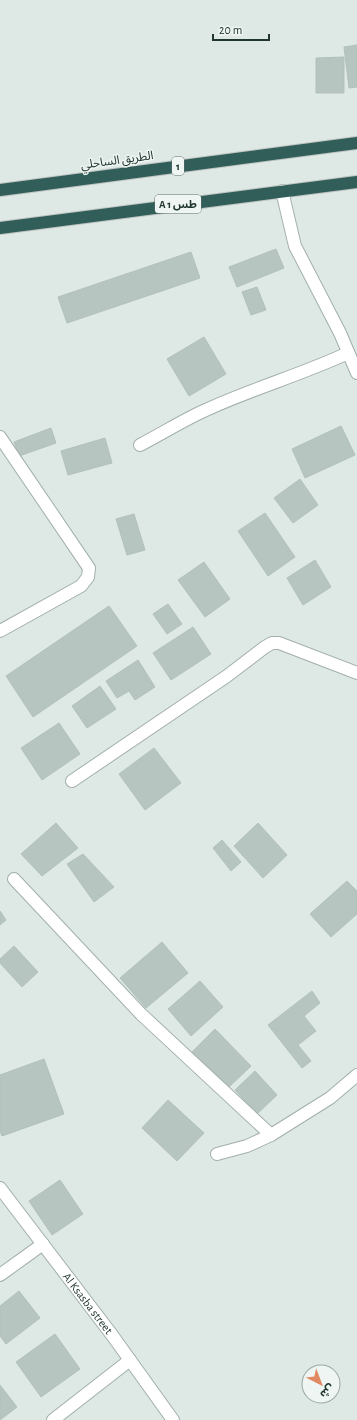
<svg xmlns="http://www.w3.org/2000/svg" width="357" height="1420" font-family="'Alegreya Sans','Noto Sans Arabic',sans-serif">
	<rect width="100%" height="100%" fill="#dee8e4"/>
	<g fill="#b7c5c0" stroke="#b2c1bb">
		<path d="M357,45V87L349,88L344,47Z"/>
		<path d="M344,57V93H316V58Z"/>
		<path d="M276,249L284,268L237,287L229,267Z"/>
		<path d="M191,252L200,278L67,323L58,297Z"/>
		<path d="M257,287L266,310L251,315L242,292Z"/>
		<path d="M204,337L226,374L189,396L167,359Z"/>
		<path d="M341,426L355,455L305,478L292,449Z"/>
		<path d="M51,428L56,443L19,456L14,442Z"/>
		<path d="M105,438L112,463L68,475L61,451Z"/>
		<path d="M300,479L318,505L293,523L274,498Z"/>
		<path d="M265,513L295,557L268,576L238,531Z"/>
		<path d="M134,514L145,550L127,555L116,519Z"/>
		<path d="M315,560L331,587L303,605L287,578Z"/>
		<path d="M204,562L230,599L205,617L178,580Z"/>
		<path d="M168,604L182,624L167,634L153,614Z"/>
		<path d="M109,606L137,646L33,717L6,676Z"/>
		<path d="M193,627L211,654L171,680L153,653Z"/>
		<path d="M138,660L155,687L135,700L129,691L117,698L106,681Z"/>
		<path d="M100,686L116,709L87,728L72,706Z"/>
		<path d="M59,723L80,754L42,780L21,748Z"/>
		<path d="M154,748L181,783L145,810L119,774Z"/>
		<path d="M56,823L78,848L42,876L21,854Z"/>
		<path d="M258,823L287,855L263,878L234,846Z"/>
		<path d="M222,840L241,862L231,871L213,848Z"/>
		<path d="M83,854L114,887L94,902L67,864Z"/>
		<path d="M347,881L357,891V914L331,937L310,914Z"/>
		<path d="M0,911L6,920L0,925Z"/>
		<path d="M162,942L188,973L146,1008L120,978Z"/>
		<path d="M14,946L38,972L22,987L0,963V959Z"/>
		<path d="M200,981L223,1007L191,1036L168,1009Z"/>
		<path d="M312,991L320,1003L304,1016L316,1031L298,1045L311,1061L302,1068L268,1025Z"/>
		<path d="M215,1029L251,1066L228,1088L192,1052Z"/>
		<path d="M44,1059L64,1114L2,1136L0,1131V1075Z"/>
		<path d="M255,1071L277,1095L257,1114L235,1090Z"/>
		<path d="M168,1100L204,1133L177,1161L142,1128Z"/>
		<path d="M60,1180L83,1214L52,1235L29,1201Z"/>
		<path d="M19,1291L40,1318L6,1344L0,1336V1306Z"/>
		<path d="M55,1334L80,1369L41,1397L16,1362Z"/>
		<path d="M0,1385L17,1407L0,1420Z"/>
	</g>
	<g fill="none" stroke-linecap="round" stroke-linejoin="round">
		<defs>
			<g id="street">
				<path d="M282,191L295,246L340,333L357,373"/>
				<path d="M0,437L89,568L88,577L81,586L0,631"/>
				<path d="M140,445C163,433 185,419 208,409C254,388 303,374 348,353"/>
				<path d="M72,781L227,676L265,647L272,643H279L357,673"/>
				<path d="M14,879L141,1014L271,1135"/>
				<path d="M217,1154L247,1146L271,1135L330,1098L357,1075"/>
				<path id="s1" d="M0,1188L112,1335L173,1420"/>
				<path d="M0,1275L43,1244"/>
				<path d="M53,1420L130,1360"/>
			</g>
			<g id="highway">
				<path d="M0,190L357,143"/>
				<path d="M0,228L357,182"/>
			</g>
		</defs>
		<use href="#street" stroke="#a2afab" stroke-width="14"/>
		<use href="#highway" stroke="#bdc3c1" stroke-width="14"/>
		<use href="#street" stroke="#fff" stroke-width="12"/>
		<use href="#highway" stroke="#315e58" stroke-width="12"/>
	</g>
	<g text-anchor="middle" stroke-width="3" stroke-linejoin="round" paint-order="stroke">
		<g fill="#eef5f2" stroke="#5f6f6b" stroke-width="1">
			<rect x="172" y="157" width="12" height="18" rx="3"/>
			<rect x="155" y="195" width="46" height="18" rx="3"/>
		</g>
		<g font-size="11" font-weight="bold" fill="#223631">
			<text x="178" y="170">1</text>
			<text x="178" y="208">A 1 طس</text>
		</g>
		<g font-size="12" fill="#223631" stroke="#eef5f2">
			<text transform="translate(117 160) rotate(-8)" y="4">الطريق الساحلي</text>
			<text dy="4" stroke="none"><textPath href="#s1" startOffset="145">Al Ksasba street</textPath></text>
		</g>
	</g>
	<g transform="translate(321 1384) rotate(138)"><circle r="19" fill="#eef5f2" stroke="#9ca9a5"/>
	<path d="M0-3L7 15L0 10L-7 15Z" fill="#e18963"/>
	<text y="-6" font-size="11" font-weight="bold" text-anchor="middle" fill="#223631">ش</text>
	</g>
	<path d="M213 34v6h56v-6" fill="none" stroke="#223631" stroke-width="2"/>
	<text x="219" y="34" font-size="12" fill="#223631" stroke="#eef5f2" stroke-width="3" paint-order="stroke">20 m</text>
</svg>
